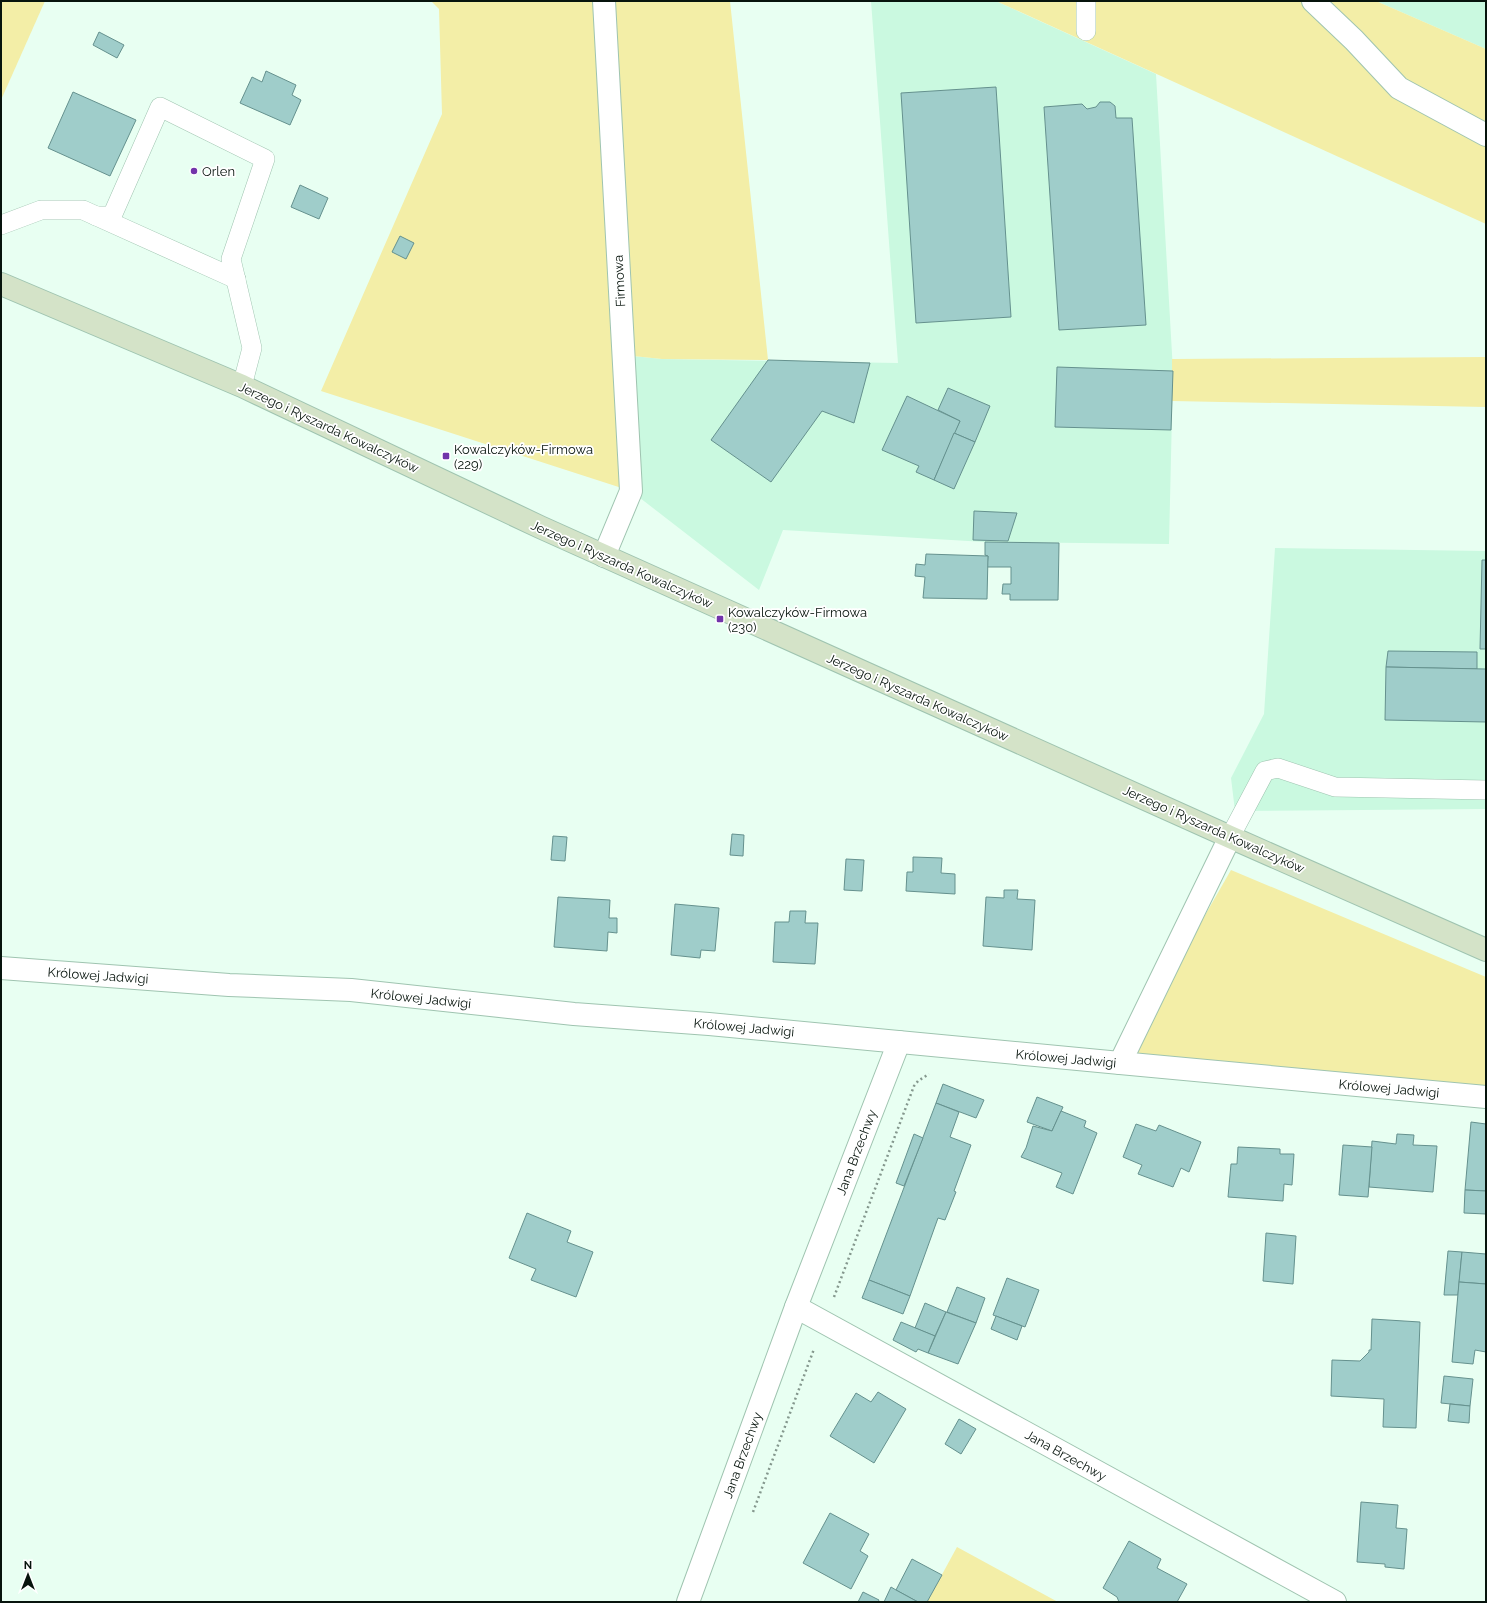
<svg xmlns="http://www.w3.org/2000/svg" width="1487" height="1603" font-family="Raleway,sans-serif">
	<rect width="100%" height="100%" fill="#e8fff2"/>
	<g fill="#caf9e0">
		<path d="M871,1H996L1156,74L1173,371L1169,544L985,542L783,530L759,590L631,491L623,355L662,359L898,363Z"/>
		<path d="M1376,1H1486V49Z"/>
		<path d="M1275,548L1486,551V809L1235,811L1231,778L1264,714Z"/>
	</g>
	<g fill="#f3eea7">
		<path d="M1,1H45L1,100Z"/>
		<path d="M431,1H730L768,360L662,359L623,355L631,491L321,391L442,114L439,9Z"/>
		<path d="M996,1H1376L1486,49V224Z"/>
		<path d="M1486,357V407L1172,401V359Z"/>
		<path d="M1231,870L1486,977V1097L1120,1063Z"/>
		<path d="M957,1547L1058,1602H927Z"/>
	</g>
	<g fill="#9fcdca" stroke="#65918e">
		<path d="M99,32L124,45L117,58L93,45Z"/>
		<path d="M266,71L296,85L292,95L301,100L290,125L240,103L252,77L262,82Z"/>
		<path d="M996,87L1011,317L916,323L901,93Z"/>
		<path d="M73,92L136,120L110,176L48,148Z"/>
		<path d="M1100,102H1110L1115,106L1116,118H1132L1146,325L1059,330L1044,107L1082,104L1087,109L1096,107Z"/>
		<path d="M300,185L328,198L319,219L291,207Z"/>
		<path d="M400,236L414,243L406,259L392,252Z"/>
		<path d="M768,360L870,363L854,423L822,411L771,482L711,440Z"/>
		<path d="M1057,367L1173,371L1171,430L1055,427Z"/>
		<path d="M948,388L990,406L975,442L954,433L960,421L938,410Z"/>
		<path d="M907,396L960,421L934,480L916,472L919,466L882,450Z"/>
		<path d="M954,433L975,442L954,489L934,480Z"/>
		<path d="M974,511L1017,513L1008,541L973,540Z"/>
		<path d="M985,542L1059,543L1058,600H1010V594H1002L1003,584H1011V567H987L988,556L985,555Z"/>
		<path d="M926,554L988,556L987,599L923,598L925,577L915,576L916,564L925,565Z"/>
		<path d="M1482,560H1486V649H1480Z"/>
		<path d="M1388,651L1477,652V669L1386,667Z"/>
		<path d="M1386,667L1486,669V722L1385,720Z"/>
		<path d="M732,834L744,835L743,856L730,855Z"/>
		<path d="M553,836L567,837L565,861L551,860Z"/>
		<path d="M913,857L942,858L941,873L955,874V894L906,891L907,872H913Z"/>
		<path d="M846,859L864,860L862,891L844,890Z"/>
		<path d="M1004,890H1018L1017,899L1035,900L1032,950L983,946L986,897L1004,898Z"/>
		<path d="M558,897L610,900L609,918H617V933L608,932L607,951L554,947Z"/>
		<path d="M675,904L719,908L715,951L701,950L700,958L671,955Z"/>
		<path d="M790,911H806L805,923H818L815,964L773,962L775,922H789Z"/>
		<path d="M943,1084L984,1100L976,1118L936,1103Z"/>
		<path d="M1037,1097L1063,1107L1052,1131L1027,1122Z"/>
		<path d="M936,1103L959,1112L950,1137L971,1145L954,1191L956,1192L945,1220L938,1218L910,1296L869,1280Z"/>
		<path d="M1061,1111L1086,1121L1084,1127L1097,1133L1073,1194L1056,1187L1062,1173L1021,1157L1026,1148L1033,1126L1052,1131Z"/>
		<path d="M1471,1122L1486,1124V1191L1465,1190Z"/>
		<path d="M1136,1124L1156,1131L1159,1125L1201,1142L1189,1172L1181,1168L1173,1187L1138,1174L1142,1165L1123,1157Z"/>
		<path d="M914,1134L923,1138L904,1186L896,1183Z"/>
		<path d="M1397,1134L1414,1135L1413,1145L1437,1146L1433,1192L1369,1187L1372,1141L1396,1144Z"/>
		<path d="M1343,1145L1372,1147L1368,1197L1339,1195Z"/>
		<path d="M1238,1147L1280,1149V1154H1294L1292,1185L1284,1184L1283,1201L1228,1197L1231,1164H1237Z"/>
		<path d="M1465,1190L1486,1191V1214L1464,1213Z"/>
		<path d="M527,1213L571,1231L567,1242L593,1252L576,1297L531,1280L536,1269L509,1258Z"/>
		<path d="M1266,1233L1296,1236L1293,1284L1263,1281Z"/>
		<path d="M1448,1251L1462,1252L1458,1295H1444Z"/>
		<path d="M1462,1252L1486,1254V1284L1459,1282Z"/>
		<path d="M1007,1278L1039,1290L1025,1327L993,1315Z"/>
		<path d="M869,1280L910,1296L903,1314L862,1298Z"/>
		<path d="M1459,1282L1486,1284V1352L1475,1350L1473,1364L1452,1362Z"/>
		<path d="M957,1287L985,1298L976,1323L947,1312Z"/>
		<path d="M925,1303L946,1312L935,1336L915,1328Z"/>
		<path d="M946,1312L976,1323L958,1364L928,1353Z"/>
		<path d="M996,1316L1022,1326L1017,1340L991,1329Z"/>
		<path d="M1372,1319L1420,1322L1416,1428L1383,1427L1384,1399L1331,1396L1332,1360L1360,1361L1369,1352V1350H1371Z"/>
		<path d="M901,1322L935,1336L928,1353L918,1349L916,1352L893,1340Z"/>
		<path d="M1444,1376L1473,1379L1470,1406L1441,1403Z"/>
		<path d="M878,1392L906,1409L874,1463L830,1436L856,1393L871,1402Z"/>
		<path d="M1450,1404L1470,1406L1469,1423L1448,1421Z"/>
		<path d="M959,1419L976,1429L961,1454L945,1444Z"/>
		<path d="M1361,1502L1398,1505L1396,1528L1407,1529L1404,1569L1385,1567V1564L1357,1562Z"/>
		<path d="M830,1513L869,1534L860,1551L868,1556L851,1589L803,1563Z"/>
		<path d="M1129,1541L1161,1559L1157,1568L1187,1584L1177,1602H1119L1117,1597L1103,1588Z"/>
		<path d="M912,1559L942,1575L927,1602H918L896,1590Z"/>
		<path d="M891,1587L896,1590L918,1602H884Z"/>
		<path d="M863,1592L879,1600L878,1602H858Z"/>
	</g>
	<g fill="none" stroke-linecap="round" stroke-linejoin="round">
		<defs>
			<g id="lane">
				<path d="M1086,1V31"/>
				<path d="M96,216H112L160,107L265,159L231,259L252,348L242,386"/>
				<path d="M1,225L41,210H83L236,279"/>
				<path d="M1230,837L1265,771L1278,768L1335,787L1486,790"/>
			</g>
			<g id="street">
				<path d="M604,1L631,491L604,556"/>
				<path d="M1313,1L1354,40L1399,88L1486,135"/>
				<path d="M1,968L229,985L351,990L574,1014L709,1024L1120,1063L1486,1097"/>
				<path d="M1120,1063L1230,837"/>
				<path d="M796,1307L1335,1602"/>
				<path d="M688,1602L796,1307L899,1042"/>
			</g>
			<path id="secondary" d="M1,284L242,386L540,527L1230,837L1486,950"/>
		</defs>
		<use href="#lane" stroke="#9fc4b0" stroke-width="20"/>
		<use href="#street" stroke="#9fc4b0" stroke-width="24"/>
		<use href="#secondary" stroke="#9fc4b0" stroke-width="24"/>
		<g stroke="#84978d" stroke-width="2.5" stroke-dasharray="2 3" stroke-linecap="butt">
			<path d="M834,1297L914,1086L918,1081L929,1074"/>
			<path d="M753,1512L814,1349"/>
		</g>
		<use href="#lane" stroke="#fff" stroke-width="19"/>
		<use href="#street" stroke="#fff" stroke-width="22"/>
		<use href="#secondary" stroke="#d4e3c8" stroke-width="22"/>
	</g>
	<g fill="#7234aa" stroke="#fff" stroke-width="1.5">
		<circle cx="194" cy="171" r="4"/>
		<rect x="442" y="452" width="8" height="8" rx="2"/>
		<rect x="716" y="615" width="8" height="8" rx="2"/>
	</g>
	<g text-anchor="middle" stroke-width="3.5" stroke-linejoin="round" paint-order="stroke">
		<g font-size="13" fill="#07140d" stroke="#fff" text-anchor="start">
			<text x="202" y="176">Orlen</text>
			<text x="454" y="454">Kowalczyków-Firmowa<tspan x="454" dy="15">(229)</tspan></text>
			<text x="728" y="617">Kowalczyków-Firmowa<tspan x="728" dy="15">(230)</tspan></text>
		</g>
		<g font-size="13" fill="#07140d" stroke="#fff">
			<text transform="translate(619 281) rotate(-93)" y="5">Firmowa</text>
			<text transform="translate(329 427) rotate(25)" y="5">Jerzego i Ryszarda Kowalczyków</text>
			<text transform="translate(622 564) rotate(24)" y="5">Jerzego i Ryszarda Kowalczyków</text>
			<text transform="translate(918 697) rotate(24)" y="5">Jerzego i Ryszarda Kowalczyków</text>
			<text transform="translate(1214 829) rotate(24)" y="5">Jerzego i Ryszarda Kowalczyków</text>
			<text transform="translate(98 975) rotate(4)" y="5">Królowej Jadwigi</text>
			<text transform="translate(421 998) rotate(6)" y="5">Królowej Jadwigi</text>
			<text transform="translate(744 1027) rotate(5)" y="5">Królowej Jadwigi</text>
			<text transform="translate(1066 1058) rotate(5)" y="5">Królowej Jadwigi</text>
			<text transform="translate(1389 1088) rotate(5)" y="5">Królowej Jadwigi</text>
			<text transform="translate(856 1152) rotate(-69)" y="5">Jana Brzechwy</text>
			<text transform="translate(742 1455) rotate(-70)" y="5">Jana Brzechwy</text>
			<text transform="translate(1066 1455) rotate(29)" y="5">Jana Brzechwy</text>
		</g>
	</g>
	<rect width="1487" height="1603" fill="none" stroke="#07140d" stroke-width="4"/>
	<g transform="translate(28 1575)" stroke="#ffffff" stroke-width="3" paint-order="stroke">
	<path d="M0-3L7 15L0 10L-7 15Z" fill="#07140d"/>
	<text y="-6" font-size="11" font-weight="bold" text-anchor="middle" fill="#07140d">N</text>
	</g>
</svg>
